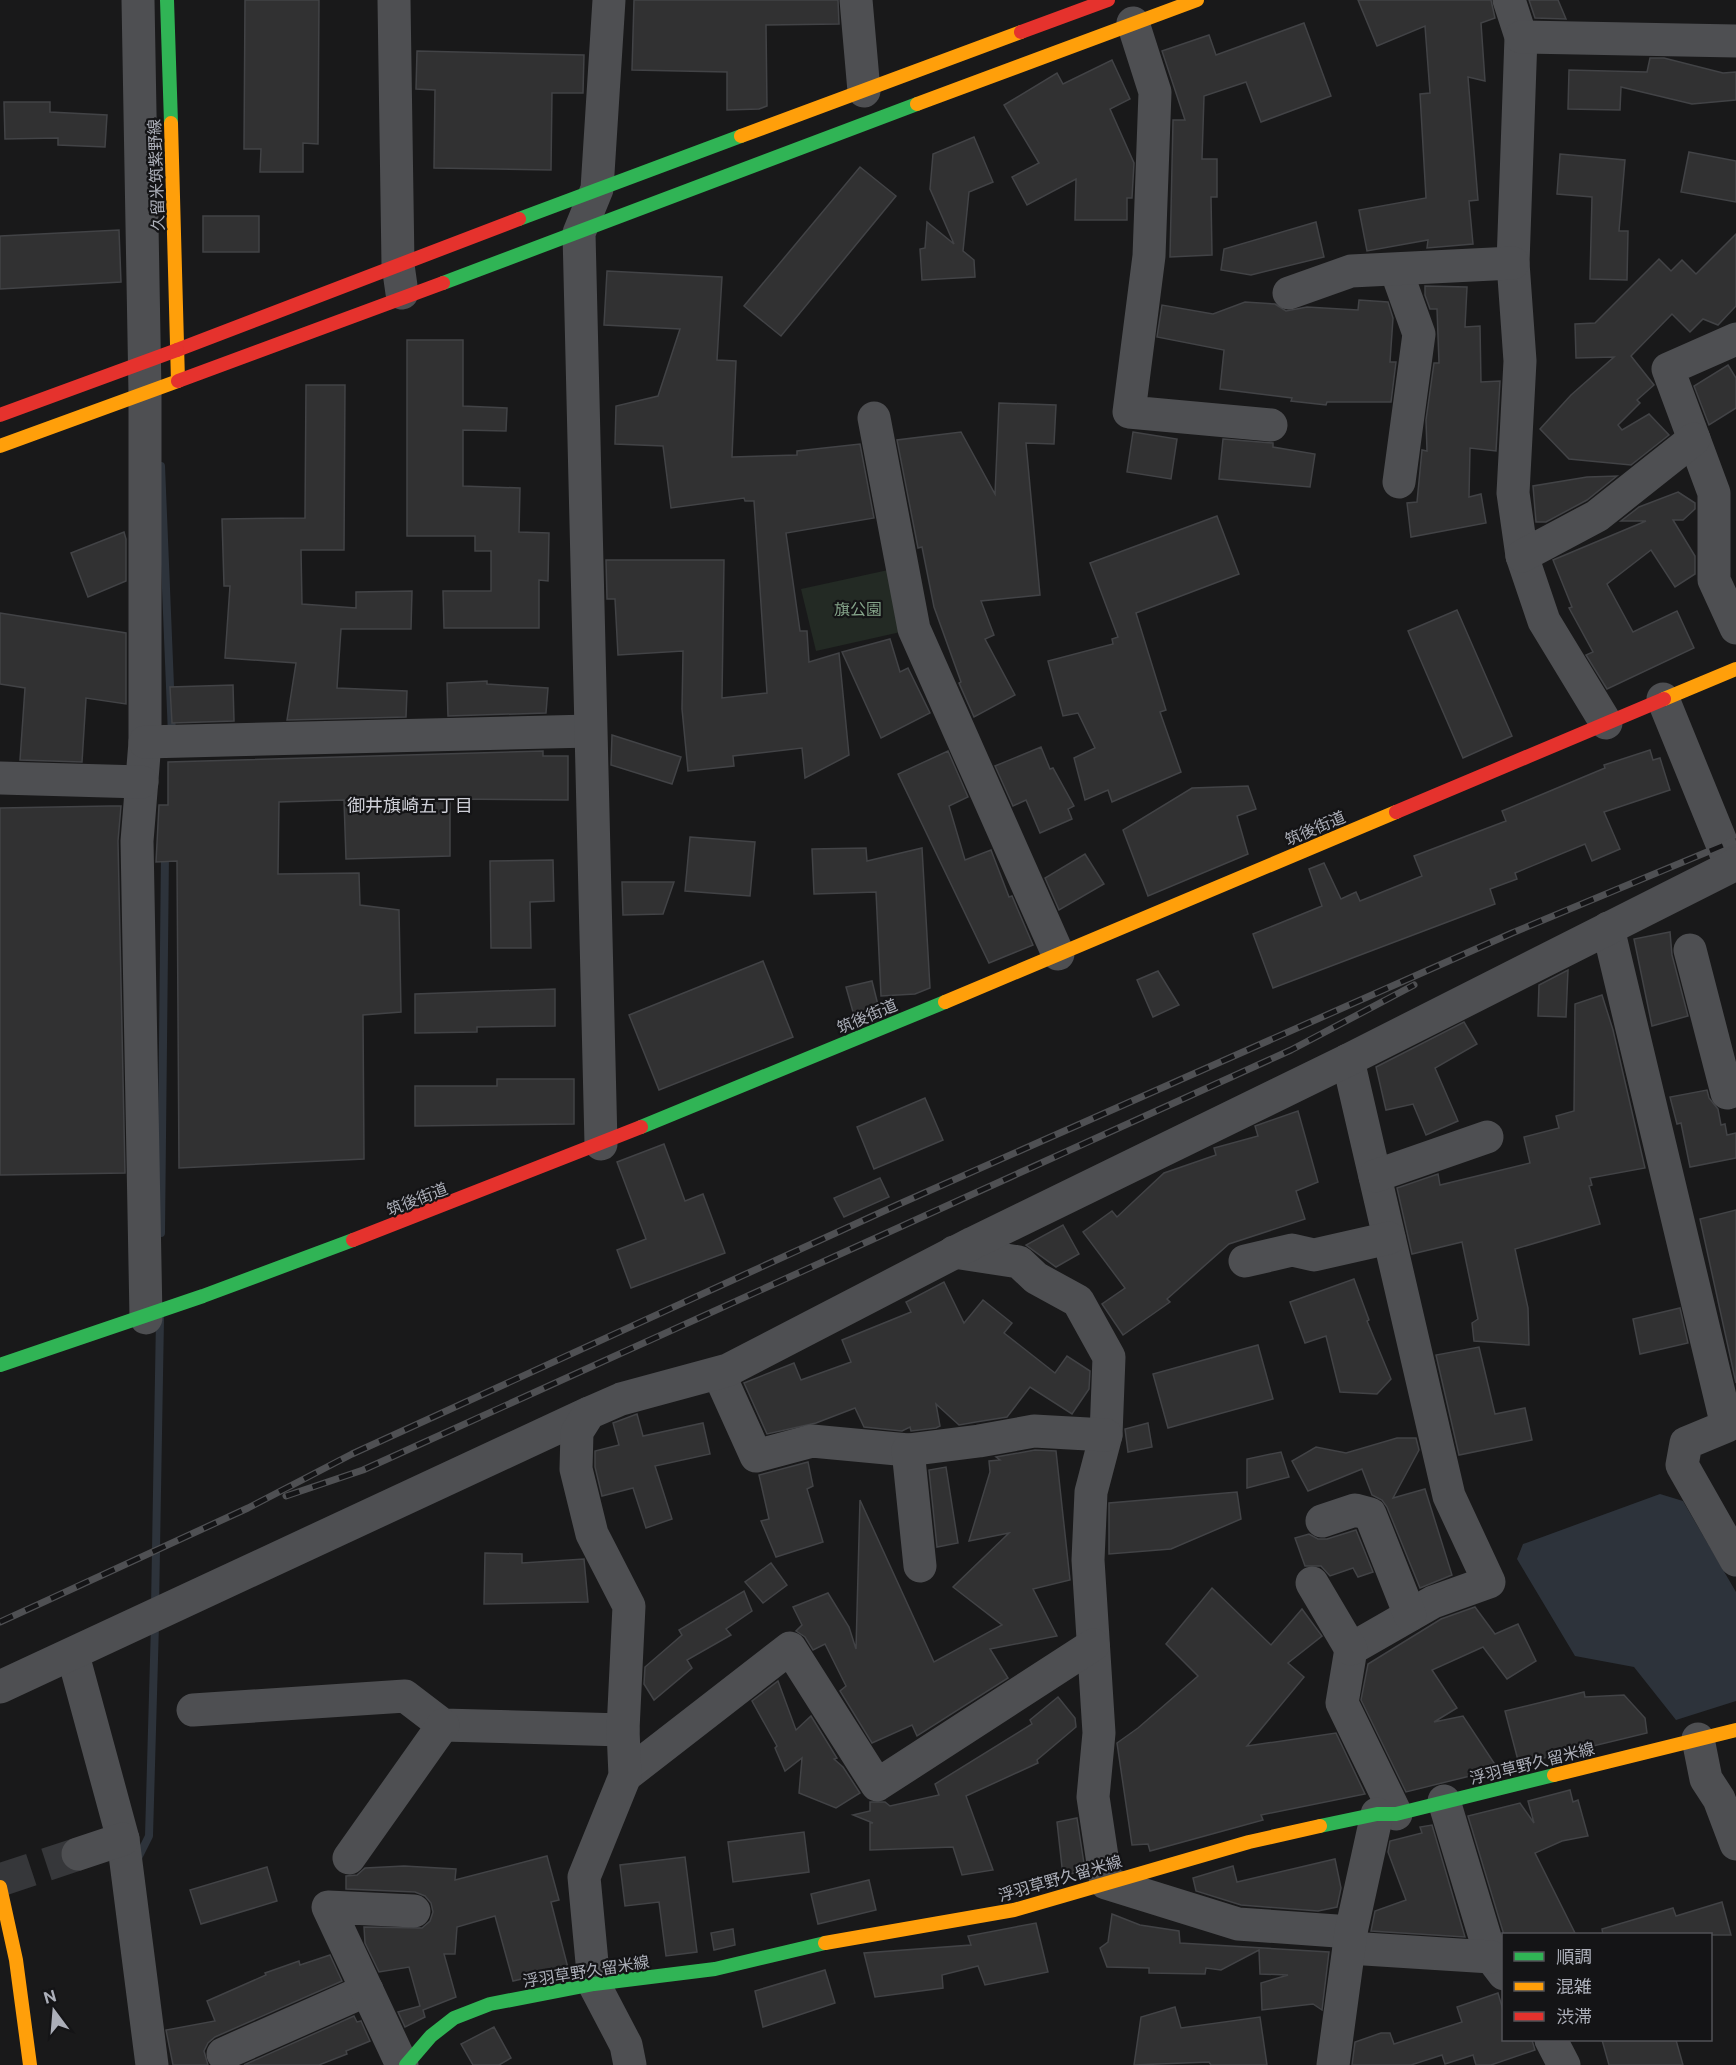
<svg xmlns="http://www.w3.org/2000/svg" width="1736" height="2065" font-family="'Public Sans','Noto Sans JP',sans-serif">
	<rect width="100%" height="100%" fill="#19191a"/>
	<path fill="#232a24" d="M902,567L914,629L816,651L801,589Z"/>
	<path fill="#2d333b" d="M1660,1494L1683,1501L1736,1592V1701L1676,1720L1634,1667L1575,1656L1517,1559L1523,1544Z"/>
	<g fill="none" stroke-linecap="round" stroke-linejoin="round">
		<g stroke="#2d333b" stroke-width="8">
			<path d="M161,466L172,735"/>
			<path d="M161,1233L165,853"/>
			<path d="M155,1608L160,1318"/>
			<path d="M137,1860L149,1836L155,1624"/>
		</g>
	</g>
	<g fill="#313132" stroke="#424346" stroke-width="1.5">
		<path d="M245,0H319L318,144L303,143V172H260L261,149H244Z"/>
		<path d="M634,0H838L839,24L766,25L767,106L759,109L727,110V72L632,70Z"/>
		<path d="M1358,0H1491L1495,18L1481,23L1485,81L1468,77L1478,200L1469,201L1473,244L1427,248L1428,240L1367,251L1359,210L1426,198L1420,94L1430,93L1425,26L1377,46Z"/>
		<path d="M1529,0H1558L1566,19L1535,18Z"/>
		<path d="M1304,23L1331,96L1261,122L1246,82L1204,96L1202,159H1217V197H1211L1212,255L1170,257L1173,120H1185L1162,51L1209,35L1216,55Z"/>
		<path d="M417,51L584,55L583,93H552L551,170L434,168L435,90L416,89Z"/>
		<path d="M1650,58H1664L1723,73L1736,72V100L1692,104L1621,87L1620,110L1568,109L1569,70L1647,72Z"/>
		<path d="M1112,60L1130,99L1110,109L1134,163L1132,198H1127V220H1075L1076,179L1027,205L1012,177L1039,163L1004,105L1057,73L1063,84Z"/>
		<path d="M4,102H50V112L107,115L105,147L58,145V138L5,139Z"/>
		<path d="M974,137L993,182L969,192L963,251L974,260L975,277L922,280L920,249L925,248L927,222L954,244L930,189L933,154Z"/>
		<path d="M1689,152L1736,161V202L1681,192Z"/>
		<path d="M1560,154L1625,160L1619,231H1628L1627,280L1590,279L1592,197L1557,194Z"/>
		<path d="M860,167L896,196L781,336L744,306Z"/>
		<rect x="203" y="216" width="56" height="36"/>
		<path d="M1316,222L1324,257L1251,275L1221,270L1224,249Z"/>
		<path d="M119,230L121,282L0,289V236Z"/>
		<path d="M1736,234V306L1718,325L1703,319L1690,332L1672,314L1631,356L1654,385L1637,400L1640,403L1618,425L1622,430L1649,414L1669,435L1631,465L1569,459L1540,429L1571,395L1614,357L1576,358L1575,324L1595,323L1659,259L1671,271L1682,260L1696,274Z"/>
		<path d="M607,271L722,277L717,360L736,361L732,457L797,455V451L860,444L874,518L786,533L800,631H807L809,662L839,653L849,755L805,778L802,748L733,756L734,766L688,771L682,709L683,651L618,655L615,599H607L606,560H724L722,698L767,693L754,501H745L744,498L671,508L663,446L615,444L616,406L658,396L680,329L604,325Z"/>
		<path d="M1425,286L1467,287L1465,327L1480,326L1481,382L1500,381L1496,451L1470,448L1469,497L1481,494L1486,523L1411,537L1407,503L1417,502L1422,450L1427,451L1426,420L1434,363H1439L1437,309H1430L1425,295Z"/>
		<path d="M1359,300L1388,302L1393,318L1390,362H1396L1391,402H1327L1326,405L1291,401L1292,398L1220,389L1224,350L1157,337L1162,305L1213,314L1245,302L1275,304L1286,311L1307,307L1358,310Z"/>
		<path d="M407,340H463V406L507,408L506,431L463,430V486L520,488L519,532L549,533L548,581L539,580V628H444L443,591H491V551H475V536H407Z"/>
		<path d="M1728,365L1736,378V408L1709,425L1694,386Z"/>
		<path d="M306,385H345L344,550H301L302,604L356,608V592L412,591L411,629H341L337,688L407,691L406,717L287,720L296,663L225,658L230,586H224L222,519L305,518Z"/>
		<path d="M999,403L1056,405L1054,444L1026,443L1040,595L981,601L994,635L985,639L1015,695L974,717L959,683L961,682L934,607L922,547L918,548L897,440L961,432L995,494Z"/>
		<path d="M1133,432L1177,439L1171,479L1127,472Z"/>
		<path d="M1223,439L1273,443V447L1315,454L1310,487L1219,479Z"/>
		<path d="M1617,476L1587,500L1546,522H1536L1533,486L1587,477Z"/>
		<path d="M1678,492L1695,503V509L1683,520H1673L1695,556V574L1675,587L1651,550L1607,584L1633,632L1677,611L1694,648L1607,689L1586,655L1593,652L1569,608L1572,607L1553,560L1646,521H1621L1639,507Z"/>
		<path d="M1217,516L1239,574L1136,613L1166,710L1160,712L1181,772L1112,802L1108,790L1085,800L1074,758L1095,748L1078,713L1063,716L1048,661L1113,644L1112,639L1118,637L1090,563Z"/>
		<path d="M124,532L126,539V581L88,597L71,553Z"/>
		<path d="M1457,610L1512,736L1463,758L1408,631Z"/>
		<path d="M0,613L126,633V704L86,698L82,762L20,760L25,688L0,684Z"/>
		<path d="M890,639L900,672L908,668L930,713L881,738L842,652Z"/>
		<path d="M487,681V684L548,688L546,713L448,716L447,683Z"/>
		<path d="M233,685L234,721L172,723L170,687Z"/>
		<path d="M612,735L681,757L672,784L611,765Z"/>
		<path d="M1041,747L1050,769L1053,768L1074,806L1068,809L1072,819L1040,833L1026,800L1013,806L995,766Z"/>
		<path d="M1650,750L1653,760L1660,758L1670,790L1604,812L1620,849L1592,861L1585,844L1515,873L1517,879L1490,889L1495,904L1273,988L1253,934L1322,906L1309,869L1324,863L1341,899L1356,892L1360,901L1422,876L1414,856L1506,821L1502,811L1605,768L1604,765Z"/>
		<path d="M543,751V756H568V800L450,799V856L346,859L344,800L279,802L278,874L359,873L360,905L399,910L401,1012L363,1015L364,1159L179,1168L177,861L156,862L159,805H168V762Z"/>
		<path d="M948,751L968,797L949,806L965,860L991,850L1009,897L1012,896L1033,945L989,963L898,774Z"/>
		<path d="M1248,786L1256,809L1237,816L1248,854L1148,896L1123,830L1192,788Z"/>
		<path d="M110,806H121L118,841L125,1173L0,1175V808Z"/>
		<path d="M690,837L755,842L750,896L685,891Z"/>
		<path d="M866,848L867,861L922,848L930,988L915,994L881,996L876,892L814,894L812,849Z"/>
		<path d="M1085,854L1104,884L1059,910L1045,878Z"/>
		<path d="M553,860L554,901L530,902L531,948H491L490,861Z"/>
		<path d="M622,882H674L663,914L623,915Z"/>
		<path d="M1670,932L1672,955L1688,1016L1652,1026L1634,939Z"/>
		<path d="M763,961L793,1037L659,1090L629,1015Z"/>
		<path d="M1568,970L1566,1017L1538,1016L1539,985Z"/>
		<path d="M1158,971L1179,1005L1153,1017L1137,980Z"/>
		<path d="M872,981L879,1009L855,1019L846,987Z"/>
		<path d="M555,989V1026L477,1027V1032L415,1033V994Z"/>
		<path d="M1602,995L1613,1030L1645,1168L1590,1178L1592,1185L1589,1186L1600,1224L1515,1249L1528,1308L1529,1345L1474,1341L1472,1323L1478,1319L1462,1242L1412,1254L1397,1188L1438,1174L1440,1185L1530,1163L1524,1137L1559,1128L1556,1116L1574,1111L1575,1004Z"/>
		<path d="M1464,1022L1477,1044L1435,1068L1458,1121L1426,1135L1413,1104L1386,1110L1376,1067Z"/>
		<path d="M497,1079H574V1124L415,1126V1086H497Z"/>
		<path d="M1707,1090L1709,1098L1718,1109L1721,1125L1725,1124L1727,1135L1736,1133V1158L1690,1167L1681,1123L1677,1124L1670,1097Z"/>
		<path d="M925,1098L943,1140L874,1169L857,1127Z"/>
		<path d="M1298,1111L1318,1182L1296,1191L1305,1219L1229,1244L1167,1299L1170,1302L1123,1335L1102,1304L1125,1288L1083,1232L1112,1211L1117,1217L1164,1173L1216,1155L1214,1148L1258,1136L1255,1126Z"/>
		<path d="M664,1144L685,1201L703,1194L725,1253L631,1288L617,1250L646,1239L617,1162Z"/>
		<path d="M880,1178L889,1197L844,1217L834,1198Z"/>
		<path d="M1736,1210V1383L1700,1219Z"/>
		<path d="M1063,1225L1079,1254L1056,1267L1026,1245Z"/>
		<path d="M1354,1279L1369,1320L1367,1321L1391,1379L1377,1394L1340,1392L1326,1336L1305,1343L1290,1302Z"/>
		<path d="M944,1282L964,1323L983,1300L1012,1323L1004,1333L1055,1373L1067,1356L1090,1371L1089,1389L1072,1414L1030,1387L1007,1417L976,1422L959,1425L936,1404L940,1426L936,1428L911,1431L910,1427L902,1431L864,1427L855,1408L816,1423L767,1434L744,1383L794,1363L801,1380L851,1362L842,1340L911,1312L906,1302Z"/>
		<path d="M1680,1308L1688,1343L1640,1354L1633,1319Z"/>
		<path d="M1258,1345L1273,1399L1168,1428L1153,1374Z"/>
		<path d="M1479,1347L1495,1414L1525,1408L1532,1440L1459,1455L1436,1355Z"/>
		<path d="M637,1414L643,1436L703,1423L710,1454L655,1466L672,1519L646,1528L633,1488L602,1496L595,1467V1451L619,1445L613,1423Z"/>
		<path d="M1148,1423L1152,1447L1128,1452L1125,1429Z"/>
		<path d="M1397,1438H1416L1419,1450L1393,1498L1425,1489L1452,1575L1420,1588L1387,1507L1382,1500L1372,1495L1362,1469L1308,1491L1292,1461L1316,1447L1346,1453Z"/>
		<path d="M1035,1450L1056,1451L1070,1580L1033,1589L1057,1636L990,1649L1008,1678L917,1736L912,1725L872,1743L840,1691L846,1686L825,1644L813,1650L805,1637L796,1631L802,1625L793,1607L828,1593L849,1627L856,1649L860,1500L934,1662L1002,1625L953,1587L1009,1533L969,1541L990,1472L989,1461L1000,1460L996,1457Z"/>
		<path d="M1281,1452L1289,1477L1247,1488V1459Z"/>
		<path d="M808,1462L813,1486L807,1489L823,1542L776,1557L761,1521L769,1519L759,1475Z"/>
		<path d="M946,1467L958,1543L937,1547L929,1470Z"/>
		<path d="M1237,1492L1241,1519L1171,1549L1109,1554V1503Z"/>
		<path d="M1356,1530L1373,1572L1358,1577L1353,1568L1330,1576L1321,1566H1305L1295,1538L1309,1534L1318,1539H1327Z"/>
		<path d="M485,1553L522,1554V1563L584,1559L588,1602L484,1604Z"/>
		<path d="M771,1563L787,1585L763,1603L745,1582Z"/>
		<path d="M1212,1588L1271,1645L1302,1609L1322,1636L1288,1663L1304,1677L1247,1746L1336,1733L1365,1794L1261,1815L1263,1820L1150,1851L1148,1844L1132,1845L1117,1743L1138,1728L1198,1676L1166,1644Z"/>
		<path d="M744,1591L752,1611L726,1629L731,1635L687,1660L692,1668L654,1700L644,1684L645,1667L682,1635L679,1630Z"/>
		<path d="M1475,1607L1495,1634L1518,1624L1536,1661L1507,1679L1483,1647L1432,1670L1457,1708L1434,1722L1463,1716L1498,1769L1406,1792L1361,1700L1368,1664L1441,1619Z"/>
		<path d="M778,1681L796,1730L811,1716L837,1758L834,1759L843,1767L860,1793L836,1808L799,1793L802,1758L785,1771L775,1748L777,1746L752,1701Z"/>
		<path d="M1584,1692L1585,1697L1624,1695L1645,1718L1647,1733L1519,1764L1505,1711Z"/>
		<path d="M1058,1697L1075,1718L1076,1727L1037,1760L1038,1763L966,1796L993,1870L962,1875L953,1847L870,1850V1823H873L853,1815L870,1811V1802H885L890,1806L939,1795L935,1784L1032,1724L1030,1720Z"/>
		<path d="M1570,1790L1573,1802L1578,1800L1588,1836L1562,1841L1535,1853L1576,1935H1504L1468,1816L1520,1803L1534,1823L1528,1801Z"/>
		<path d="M1077,1818L1085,1870L1063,1876L1057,1822Z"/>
		<path d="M1432,1825L1465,1937L1371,1931L1375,1911L1406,1900L1388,1852L1390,1841L1422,1833L1420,1827Z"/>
		<path d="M804,1832L809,1872L733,1882L728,1842Z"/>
		<path d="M547,1856L559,1900L551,1902L568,1968L513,1981L495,1916L457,1927L455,1954H444L456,1997L423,2010L425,2017L405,2027L398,2012L420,2006L409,1967L379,1972L365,1943L364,1927L422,1928L430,1921L433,1912L431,1903L425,1896L415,1892L346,1889V1876L357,1875L365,1868L404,1866L456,1869L455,1880Z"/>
		<path d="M685,1857L697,1952L666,1956L659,1902L625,1906L620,1865Z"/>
		<path d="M1335,1859L1341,1888L1337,1907L1318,1911L1241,1905L1196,1891L1193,1878L1233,1866L1237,1882Z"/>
		<path d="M267,1867L277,1901L201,1924L190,1890Z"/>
		<path d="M869,1880L876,1910L818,1924L811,1894Z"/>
		<path d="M1722,1902L1731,1935H1603L1602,1929L1673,1908L1676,1916Z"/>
		<path d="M1112,1914L1140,1925L1179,1931L1180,1943L1329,1952L1322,2010L1313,2004L1262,2010L1261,1983L1288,1975L1260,1974L1259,1950L1221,1970L1206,1968L1205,1974L1149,1973V1968L1107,1967L1100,1948L1108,1942Z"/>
		<path d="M1036,1923L1048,1972L985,1985L978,1966L942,1975L943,1988L875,1997L864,1953L971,1945L968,1936Z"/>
		<path d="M733,1929L735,1945L714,1950L711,1933Z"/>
		<path d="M330,1955L342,1981L215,2037L208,2043L204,2051L208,2065H173L166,2030L215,2021L207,2001L266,1975L265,1973L299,1961L300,1965Z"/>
		<path d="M825,1970L835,2003L763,2027L755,1991Z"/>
		<path d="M1498,1993L1503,2010V2040H1532L1535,2050L1491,2065H1476L1473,2055L1445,2064L1442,2055L1411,2065H1352L1355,2042L1381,2033H1390L1394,2044L1462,2022L1457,2007Z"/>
		<path d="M1175,2007L1181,2028L1260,2017L1267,2065H1211L1209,2062L1134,2065L1141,2017Z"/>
		<path d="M354,2016L357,2022L361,2021L370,2041L346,2051L347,2054L319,2065H244Z"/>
		<path d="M494,2027L511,2058L499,2065H473L461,2044Z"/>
		<path d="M1602,2040H1676L1683,2065H1609Z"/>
	</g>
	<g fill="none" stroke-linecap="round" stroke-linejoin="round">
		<path stroke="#36373a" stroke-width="33" stroke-dasharray="33 16" stroke-linecap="butt" d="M0,1880L78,1854"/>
		<g stroke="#4e4f52" stroke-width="33">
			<path d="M138,0L145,393V742L137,841L146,1318"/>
			<path d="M394,0L398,265L402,293"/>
			<path d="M856,0L864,91"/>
			<path d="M1509,0L1521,37L1513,263L1520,361L1513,493L1522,556L1544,621L1606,723"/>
			<path d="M1133,23L1155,92L1149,256L1129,412L1271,425"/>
			<path d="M1521,37L1736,41"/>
			<path d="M1396,270L1419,334L1399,482"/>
			<path d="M1289,293L1351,271L1513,263"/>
			<path d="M1736,339L1668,369L1714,493V580L1736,628"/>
			<path d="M874,418L914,629L1058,954"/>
			<path d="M1522,556L1597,516L1694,439"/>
			<path d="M1663,699L1731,866"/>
			<path d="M145,742L590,731"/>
			<path d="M0,778L142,782"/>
			<path d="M1608,928L1727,1426L1686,1443L1682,1465L1736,1560"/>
			<path d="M1690,950L1727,1093L1736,1090"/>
			<path d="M1348,1060L1449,1496L1489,1582L1433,1602L1351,1649L1342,1703L1396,1814"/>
			<path d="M601,1144L579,233L597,189L609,0"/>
			<path d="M1375,1176L1487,1137"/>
			<path d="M954,1252L1019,1262L1036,1278L1078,1301L1109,1357L1106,1435L1091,1492L1088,1560L1099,1733L1093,1797L1106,1883L1238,1924L1351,1932"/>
			<path d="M1245,1261L1292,1250L1314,1255L1389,1238"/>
			<path d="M719,1374L756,1456L812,1441L908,1450"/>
			<path d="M1322,1521L1355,1510L1370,1514L1410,1615"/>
			<path d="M920,1566L908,1450L979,1441L1034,1431L1106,1435"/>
			<path d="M1312,1583L1351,1649"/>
			<path d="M73,1655L123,1839L152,2065"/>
			<path d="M0,1687L589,1413"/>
			<path d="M193,1710L405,1696L443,1725L623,1730"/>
			<path d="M1698,1739L1706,1779L1719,1799L1736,1844"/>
			<path d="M625,1776L790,1648L877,1785L1093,1645"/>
			<path d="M1444,1801L1491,1957L1504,1974"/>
			<path d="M78,1854L123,1839"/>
			<path d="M349,1858L443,1725"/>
			<path d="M1349,1948L1491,1957"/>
			<path d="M1551,2040L1564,2065"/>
			<path d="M223,2054L367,1990"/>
			<path d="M402,2065L328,1907L414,1911"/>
			<path d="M630,2065L626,2045L594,1984L584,1877L625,1776L623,1730L629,1606L592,1534L576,1469L577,1432L589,1413L621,1399L728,1370L973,1243L1348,1060L1736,864"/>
			<path d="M1333,2065L1351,1932L1377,1814"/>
		</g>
		<g stroke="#30b455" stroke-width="14">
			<path d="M167,0L171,123"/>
			<path d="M519,219L741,136"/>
			<path d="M443,283L917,104"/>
			<path d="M641,1127L945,1002"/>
			<path d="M0,1365L203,1296L353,1240"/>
			<path d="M1320,1826L1377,1814H1396L1554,1775"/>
			<path d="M406,2065L431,2036L454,2018L490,2004L594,1984L715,1969L825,1943"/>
		</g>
		<g stroke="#ff9f0a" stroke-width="14">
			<path d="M917,104L1197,0"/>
			<path d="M741,136L1021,32"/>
			<path d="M0,446L178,381L171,123"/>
			<path d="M1664,699L1736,669"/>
			<path d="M945,1002L1396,812"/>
			<path d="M1554,1775L1736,1730"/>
			<path d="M0,1887L16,1960L30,2065"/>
			<path d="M825,1943L1014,1910L1249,1842L1320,1826"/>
		</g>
		<g stroke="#e5322d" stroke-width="14">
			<path d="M1021,32L1108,0"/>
			<path d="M177,350L519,219"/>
			<path d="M178,381L443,283"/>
			<path d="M0,415L177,350"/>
			<path d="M1396,812L1664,699"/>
			<path d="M353,1240L641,1127"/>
		</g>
		<defs>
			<g id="rail">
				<path d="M286,1496L363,1470L1291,1050L1414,985"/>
				<path d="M0,1622L248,1508L352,1454L897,1205L1512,933L1736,840"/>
			</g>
		</defs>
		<use href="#rail" stroke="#4f5053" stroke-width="7"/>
		<use href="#rail" stroke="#141416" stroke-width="4.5" stroke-dasharray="14" stroke-linecap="butt"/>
	</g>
	<g text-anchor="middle" stroke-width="4.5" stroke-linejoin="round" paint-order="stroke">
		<g font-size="16" fill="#acafb9" stroke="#141416">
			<text transform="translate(156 175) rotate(-92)" y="6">久留米筑紫野線</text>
			<text transform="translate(1315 828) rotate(-23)" y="6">筑後街道</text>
			<text transform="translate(867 1016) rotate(-23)" y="6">筑後街道</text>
			<text transform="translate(417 1199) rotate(-21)" y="6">筑後街道</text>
			<text transform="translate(1532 1763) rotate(-14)" y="6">浮羽草野久留米線</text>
			<text transform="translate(1060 1878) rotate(-16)" y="6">浮羽草野久留米線</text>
			<text transform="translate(586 1971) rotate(-9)" y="6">浮羽草野久留米線</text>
		</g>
		<g font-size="16" fill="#84a389" stroke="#141416">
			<text x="858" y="615">旗公園</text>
		</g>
		<g font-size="18" fill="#cdced6" stroke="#141416">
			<text x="410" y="812">御井旗崎五丁目</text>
		</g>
	</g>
	<rect x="1502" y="1933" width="210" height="108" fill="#141416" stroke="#515257" stroke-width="1.5"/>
	<rect x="1514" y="1952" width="30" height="9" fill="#30b455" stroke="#515257" stroke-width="1.5"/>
	<text x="1556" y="1963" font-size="18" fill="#acafb9">順調</text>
	<rect x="1514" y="1982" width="30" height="9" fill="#ff9f0a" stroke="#515257" stroke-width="1.5"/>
	<text x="1556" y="1993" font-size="18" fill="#acafb9">混雑</text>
	<rect x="1514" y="2012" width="30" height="9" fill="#e5322d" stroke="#515257" stroke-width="1.5"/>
	<text x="1556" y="2023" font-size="18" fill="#acafb9">渋滞</text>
	<g transform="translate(54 2011) rotate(344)" stroke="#141416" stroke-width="4.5" paint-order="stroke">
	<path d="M0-4.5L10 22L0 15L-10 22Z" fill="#acafb9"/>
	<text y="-9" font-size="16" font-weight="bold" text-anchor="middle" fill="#acafb9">N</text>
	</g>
</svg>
